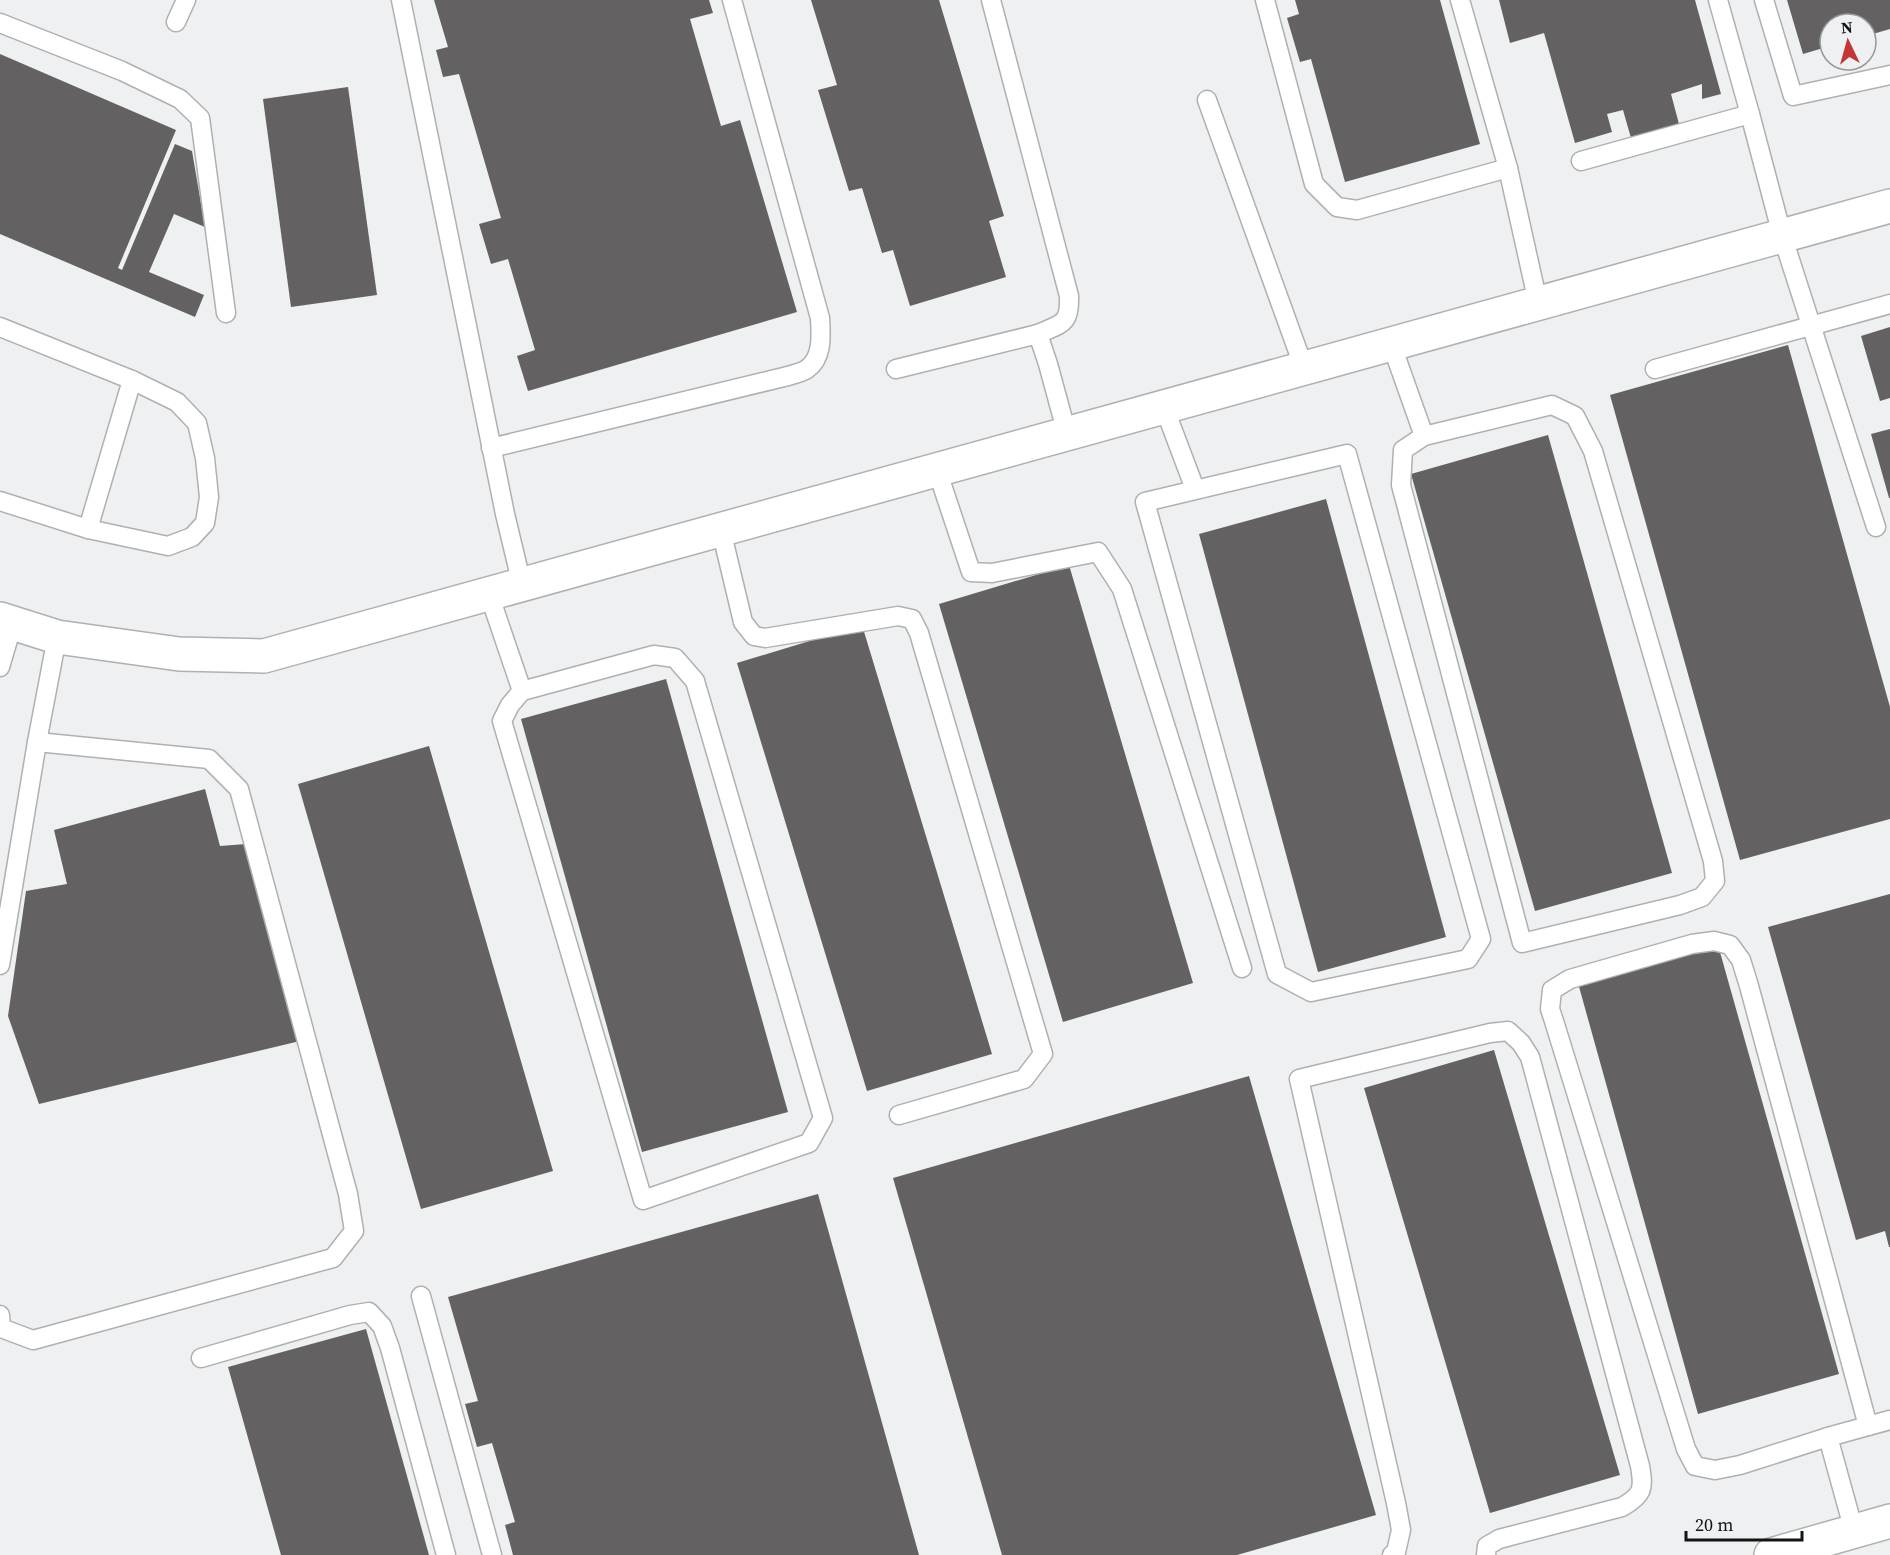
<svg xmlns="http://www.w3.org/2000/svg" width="1890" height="1555" font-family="'Source Serif 4',serif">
	<rect width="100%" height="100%" fill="#eef0f1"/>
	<g fill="#636161">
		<path d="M434,0H709L713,13L690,19L721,126L740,120L797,312L528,391L517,356L535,350L508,259L491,264L479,224L501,218L459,74L443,77L436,50L448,47Z"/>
		<path d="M811,0H939L1004,216L989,221L1006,277L910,306L893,250L882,253L862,188L849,191L818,90L837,85Z"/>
		<path d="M1295,0H1440L1480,144L1345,182L1311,59L1300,62L1287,18L1299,14Z"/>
		<path d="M1499,0H1695L1721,94L1702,99V84L1671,94L1679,124L1631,138L1623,110L1607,114L1612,132L1575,143L1544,33L1510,43Z"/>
		<path d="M1787,0H1890V29L1866,36V24H1830V46L1803,54Z"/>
		<path d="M0,54L176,130L118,268L122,270L175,144L192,151L205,227L174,214L149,272L204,295L195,317L0,234Z"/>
		<path d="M348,87L377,295L291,307L263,99Z"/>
		<path d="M1890,327V398L1880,401L1861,336Z"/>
		<path d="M1788,345L1890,707V819L1740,860L1610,395Z"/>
		<path d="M1890,429V498H1889L1871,434Z"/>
		<path d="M1548,435L1672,873L1535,911L1411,474Z"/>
		<path d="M1326,499L1446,937L1318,972L1199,534Z"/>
		<path d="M1069,565L1193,983L1063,1022L939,604Z"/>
		<path d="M862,625L992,1054L867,1091L737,663Z"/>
		<path d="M666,679L788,1112L642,1152L521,719Z"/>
		<path d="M429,746L553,1171L421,1209L298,784Z"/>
		<path d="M205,789L220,846L246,844L300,1041L39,1104L8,1016L26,891L67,884L54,830Z"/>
		<path d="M1890,894V1247H1889L1885,1231L1856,1240L1768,927Z"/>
		<path d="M1718,945L1839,1374L1698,1414L1578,983Z"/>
		<path d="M1494,1050L1620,1475L1490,1513L1364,1088Z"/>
		<path d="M1249,1076L1376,1515L1237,1555H1002L893,1178Z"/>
		<path d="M818,1194L919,1555H513L505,1525L515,1522L492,1443L477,1447L465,1404L478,1401L448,1297Z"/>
		<path d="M366,1329L429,1555H281L228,1367Z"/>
	</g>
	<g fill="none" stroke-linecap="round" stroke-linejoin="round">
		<defs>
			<g id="lane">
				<path d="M401,0L505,514L522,585"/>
				<path d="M991,0L1069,296C1070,325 1062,323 1038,334L1048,364L1067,434"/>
				<path d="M1265,0L1314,184L1337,207L1357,210L1508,168"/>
				<path d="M1460,0L1508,168L1538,303"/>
				<path d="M1764,0L1793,96L1890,75"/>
				<path d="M176,22L186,0"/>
				<path d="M0,23L122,71L180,99L200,118L226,313"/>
				<path d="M1207,100L1304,368"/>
				<path d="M1750,114L1782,235L1876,527"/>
				<path d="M1581,161L1750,114L1718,0"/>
				<path d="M0,327L132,380L177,402L197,423L205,458L209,497L205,523L192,537L168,546L88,529L0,501"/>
				<path d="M1391,343L1424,436L1403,450L1401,485L1522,943L1680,905L1702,897L1715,881L1713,861L1593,451L1575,416L1552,405L1424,436"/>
				<path d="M896,369L1038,334"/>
				<path d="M1655,369L1890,304"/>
				<path d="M1164,407L1195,489"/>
				<path d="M491,448L784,377C791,375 801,373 807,369C823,358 821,335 820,318L732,0"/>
				<path d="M1347,454L1481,939L1468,959L1311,992L1277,974L1145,502Z"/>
				<path d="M937,470L971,572L992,573L1098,552L1122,589L1242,968"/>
				<path d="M88,529L132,380"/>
				<path d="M721,530L743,622L754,636L765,638L898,616L912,619L919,633L1043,1054L1024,1079L899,1115"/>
				<path d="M489,594L522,691"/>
				<path d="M654,655L675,658L695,681L823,1118L809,1143L643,1200L502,721L510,705L522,691Z"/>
				<path d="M0,667L13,623"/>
				<path d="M37,742L57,637"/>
				<path d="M0,965L37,742L209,759L239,789L348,1194L354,1231L333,1258L33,1340L1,1328L0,1315"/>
				<path d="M421,1296L492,1555"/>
				<path d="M201,1358L350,1315L369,1312L382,1326L390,1348L446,1555"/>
				<path d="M1828,1437L1890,1420"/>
				<path d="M1854,1531L1828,1437L1740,1465L1715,1470L1695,1466L1686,1449L1554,1021L1550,1009L1552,990L1570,979L1692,944L1714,941L1730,945L1741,960L1749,986L1868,1426"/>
				<path d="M1392,1555L1396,1552L1401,1530L1396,1503L1299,1079L1490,1033L1508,1031L1521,1043L1530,1057L1640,1466C1644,1489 1643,1495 1622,1507L1499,1539L1487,1546L1486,1555"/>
			</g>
			<g id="street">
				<path d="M0,619L57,637L179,654L264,656L1890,206"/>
				<path d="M1771,1555L1890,1521"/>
			</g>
		</defs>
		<use href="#lane" stroke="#aeb0b1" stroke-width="21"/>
		<use href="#street" stroke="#aeb0b1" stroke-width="36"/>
		<use href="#lane" stroke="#fff" stroke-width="18"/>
		<use href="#street" stroke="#fff" stroke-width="33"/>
	</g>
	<g transform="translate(1848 42) rotate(355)"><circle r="28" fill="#eef0f1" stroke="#969899" stroke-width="1.5"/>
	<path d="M0-4.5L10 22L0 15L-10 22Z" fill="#c43635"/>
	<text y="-9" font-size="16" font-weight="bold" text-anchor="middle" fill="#131414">N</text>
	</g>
	<path d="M1686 1531v9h116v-9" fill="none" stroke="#131414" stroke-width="3"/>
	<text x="1695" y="1531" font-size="18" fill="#131414" stroke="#eef0f1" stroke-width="4.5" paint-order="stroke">20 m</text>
</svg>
